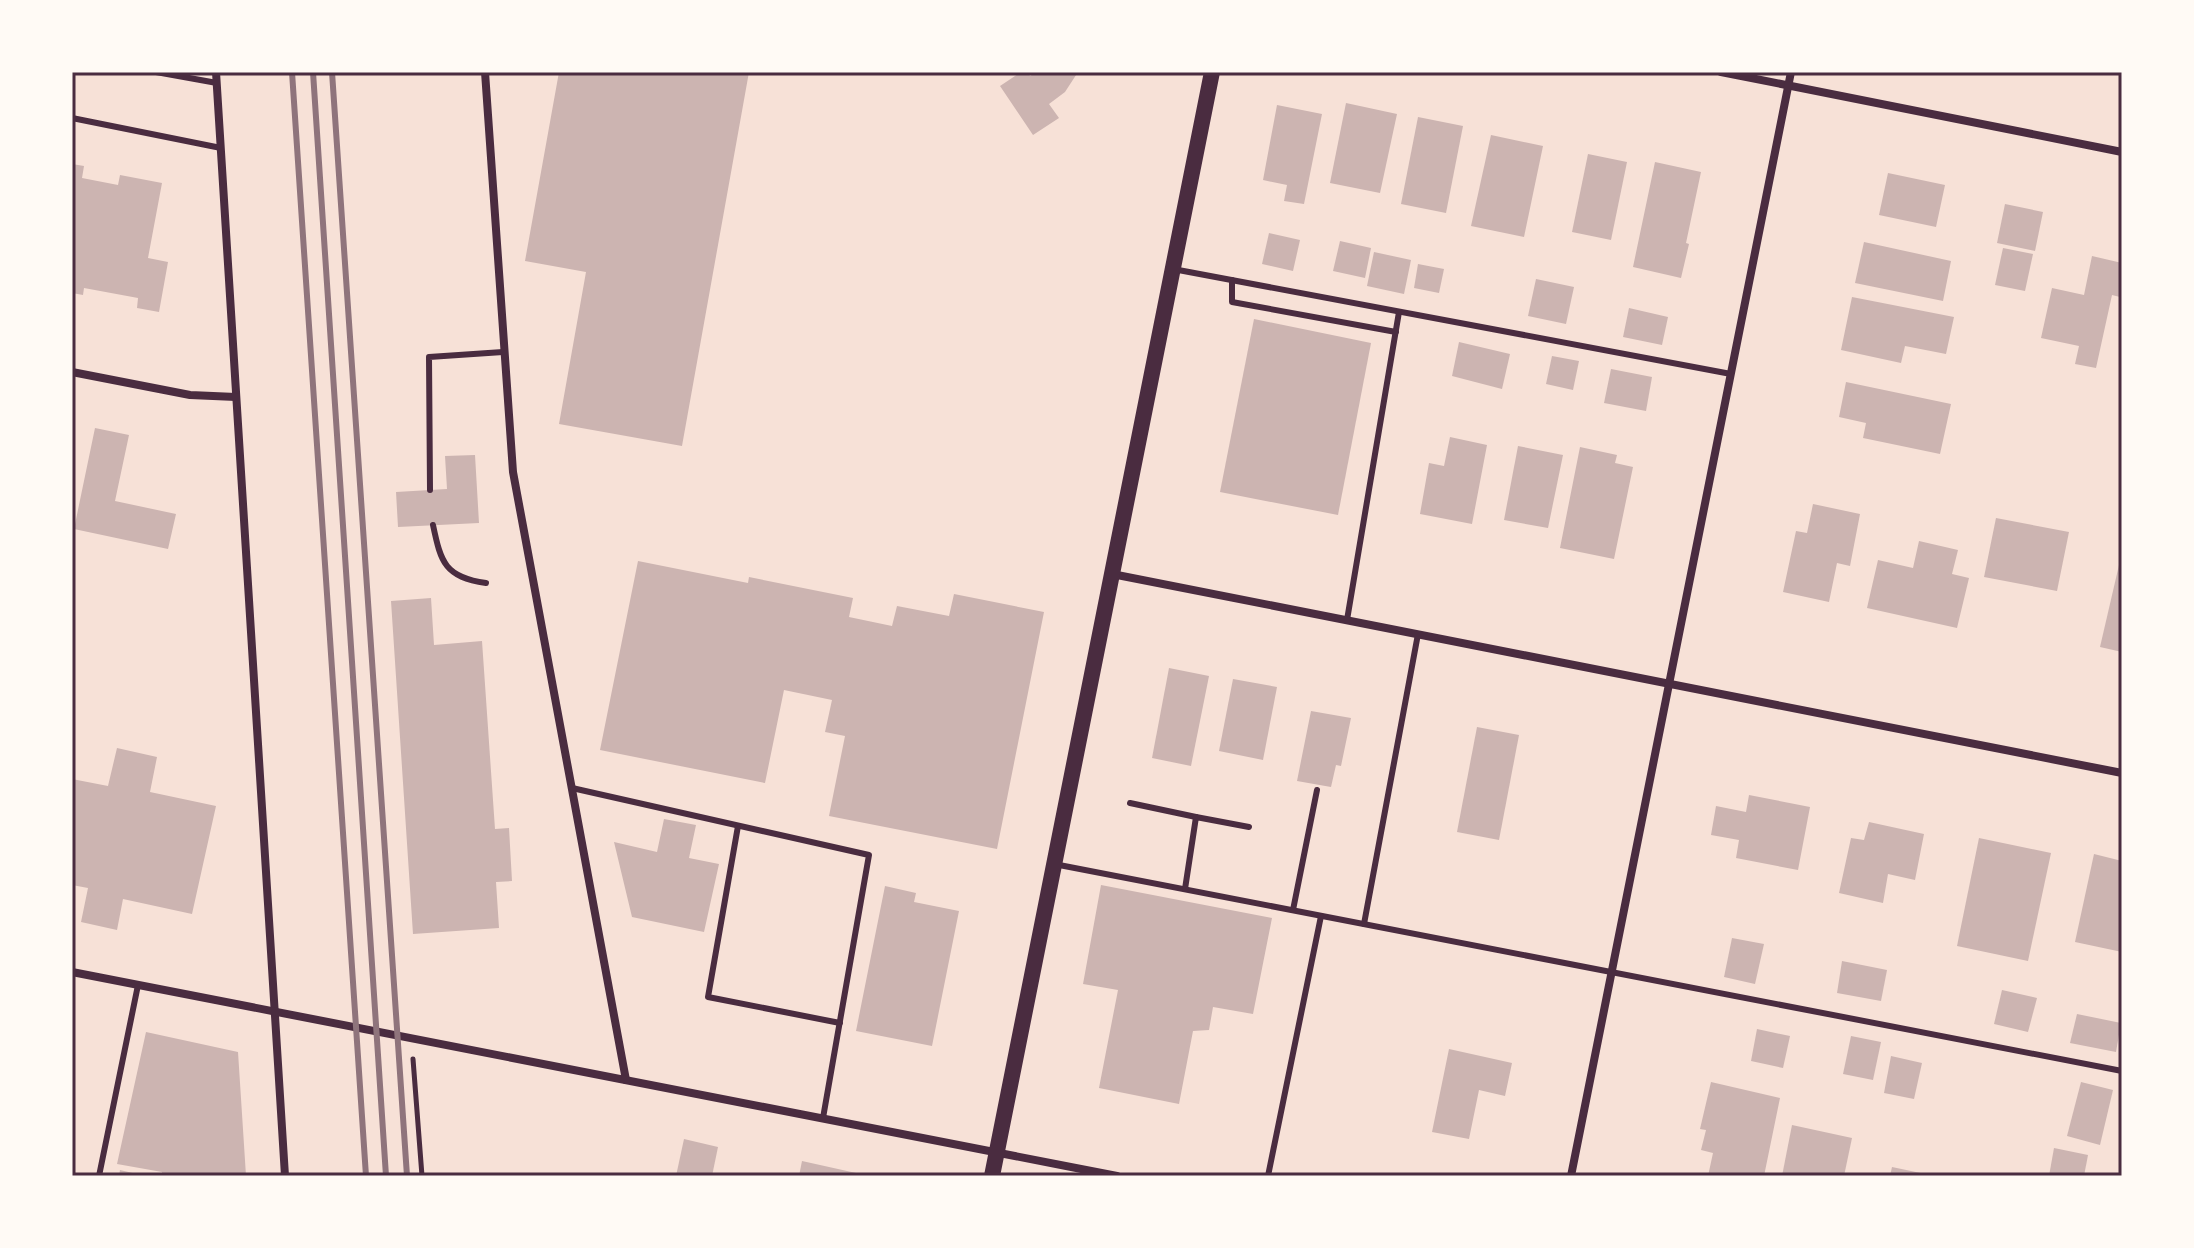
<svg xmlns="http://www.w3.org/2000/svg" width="2194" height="1248" font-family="'DejaVu Sans',sans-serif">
	<rect width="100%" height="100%" fill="#f7e1d7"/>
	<g fill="#ccb4b1">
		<path d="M559,72H749L682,446L559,424L586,272L525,261Z"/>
		<path d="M1021,72H1028L1030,76L1037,72H1078L1065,92L1049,104L1059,118L1033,135L1000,86Z"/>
		<path d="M1346,103L1397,114L1380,193L1330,183Z"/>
		<path d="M1277,105L1322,114L1304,204L1284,201L1287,185L1263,180Z"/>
		<path d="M1418,117L1463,126L1446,213L1401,204Z"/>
		<path d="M1491,135L1543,146L1524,237L1471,226Z"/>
		<path d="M1588,154L1627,162L1611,240L1572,232Z"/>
		<path d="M1655,162L1701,172L1686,243L1689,244L1681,278L1633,267Z"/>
		<path d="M72,164L84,166L82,178L118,185L120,175L162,183L148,258L168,262L159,312L137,308L138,298L84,288L83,295L72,293Z"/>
		<path d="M1888,173L1945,185L1936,227L1879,215Z"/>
		<path d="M2005,204L2043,212L2035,251L1997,243Z"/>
		<path d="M1269,233L1300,240L1293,271L1262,264Z"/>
		<path d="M1340,241L1371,248L1365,278L1333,271Z"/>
		<path d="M1864,242L1951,261L1943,301L1855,283Z"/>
		<path d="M2003,248L2033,254L2025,291L1995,285Z"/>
		<path d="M1374,252L1411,260L1404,294L1367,286Z"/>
		<path d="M2092,256L2122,263L2120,297L2112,295L2096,368L2075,364L2079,346L2041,338L2052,288L2084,295Z"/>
		<path d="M1418,264L1444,269L1439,293L1414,288Z"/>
		<path d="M1536,279L1574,287L1566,324L1528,316Z"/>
		<path d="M1852,297L1954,317L1946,354L1905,346L1901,363L1841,350Z"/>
		<path d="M1629,308L1668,317L1662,345L1623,337Z"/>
		<path d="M1254,319L1371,343L1338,515L1220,492Z"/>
		<path d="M1459,342L1510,354L1502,389L1452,376Z"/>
		<path d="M1552,356L1579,361L1573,390L1546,384Z"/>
		<path d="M1611,369L1652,377L1646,411L1604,403Z"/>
		<path d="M1846,382L1951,404L1940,454L1863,438L1866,423L1839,417Z"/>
		<path d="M95,428L129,435L115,501L176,514L168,549L74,529Z"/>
		<path d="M1450,437L1487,445L1472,524L1420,514L1429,463L1444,466Z"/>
		<path d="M1518,446L1563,455L1548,528L1504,520Z"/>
		<path d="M1580,447L1617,455L1615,463L1633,467L1614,559L1560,548Z"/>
		<path d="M475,455L479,523L398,527L396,492L447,489L445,456Z"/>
		<path d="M1813,504L1860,514L1850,566L1837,563L1829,602L1783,592L1796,531L1807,533Z"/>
		<path d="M1996,518L2069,532L2057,591L1984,577Z"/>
		<path d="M1919,541L1958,550L1952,574L1969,578L1957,628L1867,608L1878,560L1913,568Z"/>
		<path d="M638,561L748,583L749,577L853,598L849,617L892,626L897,606L949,616L954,594L1044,612L997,849L829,816L845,736L825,732L832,700L784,690L765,783L600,750Z"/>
		<path d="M2119,565L2122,566V652L2100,647Z"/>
		<path d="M431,598L434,645L482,641L495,829L509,828L512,881L496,882L499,928L413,934L391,601Z"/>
		<path d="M1169,668L1209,676L1191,766L1152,758Z"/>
		<path d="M1233,679L1277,687L1263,760L1219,751Z"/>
		<path d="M1311,711L1351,718L1341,766L1336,765L1331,787L1297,781Z"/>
		<path d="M1477,727L1519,735L1499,840L1457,832Z"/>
		<path d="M117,748L157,757L150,792L216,806L192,914L123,899L117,930L81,922L88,888L72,885V779L108,786Z"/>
		<path d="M1749,795L1810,807L1798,870L1736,858L1739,840L1711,835L1716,806L1746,812Z"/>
		<path d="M664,819L696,825L689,858L719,864L704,932L632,917L614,842L657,852Z"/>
		<path d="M1869,822L1924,834L1915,880L1888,874L1883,903L1839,893L1851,838L1864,840Z"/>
		<path d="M1979,838L2051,853L2028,961L1957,946Z"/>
		<path d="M2094,854L2122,861V952L2075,942Z"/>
		<path d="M1101,885L1272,918L1253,1014L1213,1007L1209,1030L1193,1031L1179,1104L1099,1088L1118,990L1083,984Z"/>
		<path d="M885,886L916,893L914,902L959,911L932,1046L856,1031Z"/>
		<path d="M1732,938L1764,944L1755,984L1724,977Z"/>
		<path d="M1842,961L1887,970L1881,1001L1837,993Z"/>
		<path d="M2002,990L2037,998L2028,1032L1994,1024Z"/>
		<path d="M2077,1014L2121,1023L2116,1052L2070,1043Z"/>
		<path d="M1757,1029L1790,1036L1783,1068L1751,1061Z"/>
		<path d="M146,1032L238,1052L246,1176H162V1172L117,1164Z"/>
		<path d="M1851,1036L1881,1042L1873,1080L1843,1074Z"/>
		<path d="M1449,1049L1512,1063L1505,1096L1479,1090L1469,1139L1432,1132Z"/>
		<path d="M1891,1056L1922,1063L1914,1099L1884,1093Z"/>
		<path d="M1711,1082L1780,1098L1764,1176H1708L1713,1153L1701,1150L1706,1130L1700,1129Z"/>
		<path d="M2081,1082L2113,1090L2100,1145L2067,1136Z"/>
		<path d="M1792,1125L1852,1138L1844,1176H1782Z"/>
		<path d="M684,1139L718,1147L712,1176H676Z"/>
		<path d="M2054,1148L2088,1155L2084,1176H2049Z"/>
		<path d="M802,1161L865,1175V1176H799Z"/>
		<path d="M1892,1167L1930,1175V1176H1890Z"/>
		<path d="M120,1170L141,1175V1176H119Z"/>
	</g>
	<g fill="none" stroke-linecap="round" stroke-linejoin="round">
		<path stroke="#4a2c40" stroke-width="5" d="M413,1059L422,1176"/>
		<g stroke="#4a2c40" stroke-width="6">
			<path d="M156,72L217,83"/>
			<path d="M72,118L221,148"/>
			<path d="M1173,269L1731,374"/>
			<path d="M1232,280V302L1396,332"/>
			<path d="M430,490L429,357L503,352"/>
			<path d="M433,525C441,563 445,577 486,583"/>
			<path d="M1347,620L1399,312"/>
			<path d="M572,788L869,855L823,1118"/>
			<path d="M1130,803L1196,817"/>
			<path d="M738,826L708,997L840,1023"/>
			<path d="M1054,864L2122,1071"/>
			<path d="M1185,889L1196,817L1249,827"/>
			<path d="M1293,910L1317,790"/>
			<path d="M1364,924L1418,634"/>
			<path d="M99,1176L138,985"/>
			<path d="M1268,1176L1321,916"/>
		</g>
		<g stroke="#4a2c40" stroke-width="8">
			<path d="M216,72L285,1176"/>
			<path d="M485,72L513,472L626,1080"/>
			<path d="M1721,72L2122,152"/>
			<path d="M72,372L190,395L236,397"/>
			<path d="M1112,574L2122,773"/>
			<path d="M72,972L1117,1176"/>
			<path d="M1571,1176L1791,72"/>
		</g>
		<path stroke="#4a2c40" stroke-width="16" d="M992,1176L1212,72"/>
		<g stroke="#8f747c" stroke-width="6">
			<path d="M292,72L366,1176"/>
			<path d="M313,72L386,1176"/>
			<path d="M332,72L407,1176"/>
		</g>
	</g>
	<rect width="2194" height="1248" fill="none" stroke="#fffaf5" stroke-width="148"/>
	<rect x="74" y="74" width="2046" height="1100" fill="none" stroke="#4a2c40" stroke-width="3"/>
</svg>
